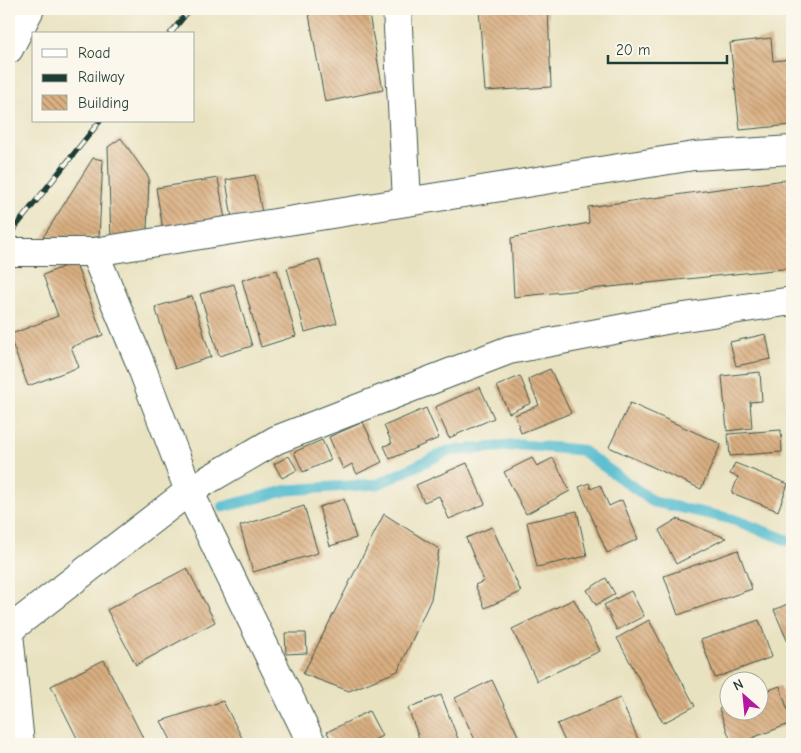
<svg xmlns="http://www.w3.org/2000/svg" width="801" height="753" font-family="'Comic Neue',sans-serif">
	<defs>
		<pattern id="building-back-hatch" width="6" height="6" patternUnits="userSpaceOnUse" patternTransform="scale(1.25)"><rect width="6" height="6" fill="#d9ae81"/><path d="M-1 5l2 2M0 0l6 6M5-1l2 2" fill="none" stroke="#af8f6a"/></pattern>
	</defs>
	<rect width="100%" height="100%" fill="#fbf7ec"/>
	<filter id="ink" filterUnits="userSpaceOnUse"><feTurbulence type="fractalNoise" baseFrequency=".02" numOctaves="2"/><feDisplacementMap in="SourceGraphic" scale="10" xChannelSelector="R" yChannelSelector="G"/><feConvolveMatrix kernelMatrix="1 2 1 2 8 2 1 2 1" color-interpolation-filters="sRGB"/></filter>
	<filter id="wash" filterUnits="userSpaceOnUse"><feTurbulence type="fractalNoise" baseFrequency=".0096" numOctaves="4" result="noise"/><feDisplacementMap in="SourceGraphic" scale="20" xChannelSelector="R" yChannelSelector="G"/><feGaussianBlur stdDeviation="1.12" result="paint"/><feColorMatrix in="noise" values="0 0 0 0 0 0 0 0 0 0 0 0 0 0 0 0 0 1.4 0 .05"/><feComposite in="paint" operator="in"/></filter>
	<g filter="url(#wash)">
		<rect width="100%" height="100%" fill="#e9e2c1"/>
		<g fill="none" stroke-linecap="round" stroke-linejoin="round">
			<path stroke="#50bace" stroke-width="11" d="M223,507L288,490L378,484L448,451L521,445L581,450L654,502L732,519L792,542"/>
		</g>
		<g id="blocks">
			<g fill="url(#building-back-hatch)">
				<path d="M308,9H368L383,90L325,102Z"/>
				<path d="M479,9H548L551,87L485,91Z"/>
				<path d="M771,38L773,61L792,59V125L740,130L730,43Z"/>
				<path d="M121,138L149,178L147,230L111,240L108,147Z"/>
				<path d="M93,158L103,160L99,237L42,239Z"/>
				<path d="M255,175L262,213L232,219L226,180Z"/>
				<path d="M218,178L225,220L163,230L156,188Z"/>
				<path d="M792,179V268L514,297L511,238L589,223L588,207Z"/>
				<path d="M319,259L337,323L305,332L287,268Z"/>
				<path d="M75,262L103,335L71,347L79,367L28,386L9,335L58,316L43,275Z"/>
				<path d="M277,270L296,336L261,347L242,280Z"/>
				<path d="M234,284L252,346L219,356L200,294Z"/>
				<path d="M192,296L211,357L175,369L155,307Z"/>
				<path d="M766,334L771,359L736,366L730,342Z"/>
				<path d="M550,369L571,413L521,433L515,415L539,405L528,379Z"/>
				<path d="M760,372L762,401L750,402L752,428L727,431L722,376Z"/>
				<path d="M520,376L531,403L509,413L497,386Z"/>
				<path d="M480,387L494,418L449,438L435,407Z"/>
				<path d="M630,403L721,444L701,489L609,447Z"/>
				<path d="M426,408L439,438L390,459L384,446L392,443L384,426Z"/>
				<path d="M363,422L382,462L357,474L352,464L343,469L329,437Z"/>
				<path d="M781,430L782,452L730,456L728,434Z"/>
				<path d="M322,440L331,460L303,472L294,452Z"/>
				<path d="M289,456L297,470L282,478L274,464Z"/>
				<path d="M532,458L537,466L553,458L570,491L526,514L504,472Z"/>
				<path d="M467,463L485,504L449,519L439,496L424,502L416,485Z"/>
				<path d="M735,463L788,484L778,511L732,493L738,477L730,474Z"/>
				<path d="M589,483L591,489L600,485L609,506L622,500L638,539L607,553L579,487Z"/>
				<path d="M344,499L356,538L330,546L319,507Z"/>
				<path d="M304,506L318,553L253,572L240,526Z"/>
				<path d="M577,511L587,556L537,567L527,522Z"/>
				<path d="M384,514L439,549L431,599L398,671L349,691L303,674Z"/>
				<path d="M677,519L726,538L676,564L659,530Z"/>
				<path d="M492,527L521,592L485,608L475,585L484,581L466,538Z"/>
				<path d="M738,550L752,589L678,615L664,576Z"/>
				<path d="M187,568L215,622L136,665L107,610Z"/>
				<path d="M606,578L615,594L596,605L587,590Z"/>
				<path d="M631,591L644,616L617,630L604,605Z"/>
				<path d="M574,599L600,651L537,681L512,629Z"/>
				<path d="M792,602V646L790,647L774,610Z"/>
				<path d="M649,620L695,706L663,723L617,638Z"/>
				<path d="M759,620L772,657L715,678L701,640Z"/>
				<path d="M285,633H306L307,653L286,654Z"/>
				<path d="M104,660L146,744H80L51,686Z"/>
				<path d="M492,680L522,744H477L455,698Z"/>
				<path d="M780,686L792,723L736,744H732L719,709L728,706V710H758V694Z"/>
				<path d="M441,695L460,744H421L408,708Z"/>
				<path d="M620,698L640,744H566L557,724Z"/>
				<path d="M223,701L242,738L223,744H173L161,721Z"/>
				<path d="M369,711L382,736L366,744H333L327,732Z"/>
			</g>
		</g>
	</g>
	<g filter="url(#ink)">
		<use href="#blocks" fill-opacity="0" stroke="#3d5649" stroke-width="1"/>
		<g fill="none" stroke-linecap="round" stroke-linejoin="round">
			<defs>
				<g id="minor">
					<path d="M397,9L407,201"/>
					<path d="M9,49L30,9"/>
					<path d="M9,252H94L694,156L792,150"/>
					<path d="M94,252L138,358L189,491L312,744"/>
					<path d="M9,630L189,491L276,440L509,350L671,319L792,301"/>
					<path d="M9,633L20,744"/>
				</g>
			</defs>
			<use href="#minor" stroke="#3d5649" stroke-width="30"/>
			<use href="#minor" stroke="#fff" stroke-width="28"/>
			<defs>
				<g id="rail">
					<path d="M170,34L190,9"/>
					<path d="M9,235L100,121"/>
				</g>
			</defs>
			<use href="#rail" stroke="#1f3d34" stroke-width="5.5"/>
			<use href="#rail" stroke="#fbf7ec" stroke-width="4" stroke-dasharray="11" stroke-linecap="butt"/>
		</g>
	</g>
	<rect width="801" height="753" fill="none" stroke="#fbf7ec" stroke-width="30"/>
	<rect x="32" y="32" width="162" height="90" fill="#fbf7ec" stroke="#a3ada2"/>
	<rect x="42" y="49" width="25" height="8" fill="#ffffff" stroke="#a3ada2"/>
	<text x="78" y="58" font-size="15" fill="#1f3d34">Road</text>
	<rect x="42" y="74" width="25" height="8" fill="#1f3d34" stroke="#a3ada2"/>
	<text x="78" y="82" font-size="15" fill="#1f3d34">Railway</text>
	<rect x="42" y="95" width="25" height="15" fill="url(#building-back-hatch)" stroke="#a3ada2"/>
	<text x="78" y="108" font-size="15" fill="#1f3d34">Building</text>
	<g transform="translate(744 696) rotate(333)"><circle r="24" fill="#fbf7ec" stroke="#a3ada2"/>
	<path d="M0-4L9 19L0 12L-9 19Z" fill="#b5179e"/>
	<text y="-8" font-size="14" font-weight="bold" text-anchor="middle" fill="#1f3d34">N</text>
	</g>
	<path d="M608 55v8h119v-8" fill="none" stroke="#1f3d34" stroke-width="2.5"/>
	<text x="616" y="55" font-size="15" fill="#1f3d34" stroke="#fbf7ec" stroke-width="4" paint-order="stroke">20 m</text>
</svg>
